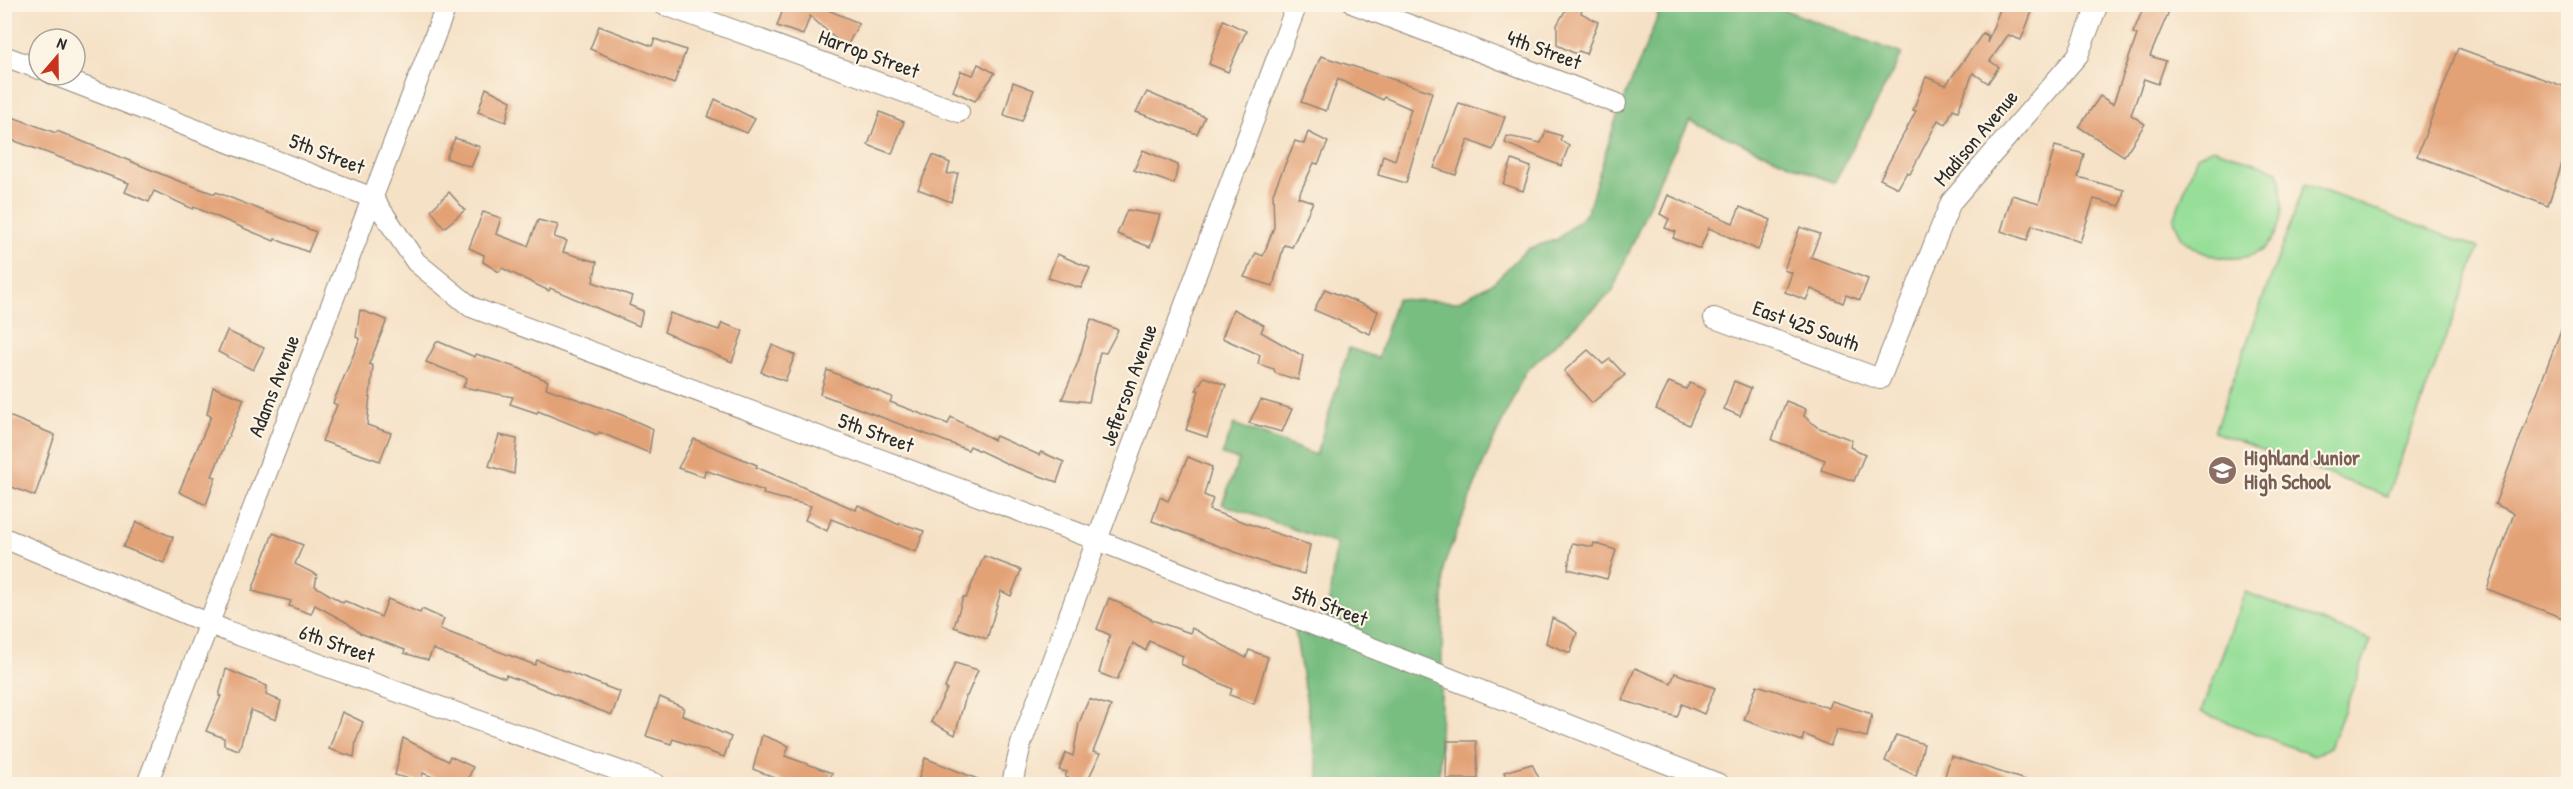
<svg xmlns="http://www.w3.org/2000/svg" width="2573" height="789" font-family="'Patrick Hand',sans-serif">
	<rect width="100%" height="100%" fill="#fcf5e5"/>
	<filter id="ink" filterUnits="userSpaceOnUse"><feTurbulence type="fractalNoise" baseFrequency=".0167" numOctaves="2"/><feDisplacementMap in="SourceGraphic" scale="12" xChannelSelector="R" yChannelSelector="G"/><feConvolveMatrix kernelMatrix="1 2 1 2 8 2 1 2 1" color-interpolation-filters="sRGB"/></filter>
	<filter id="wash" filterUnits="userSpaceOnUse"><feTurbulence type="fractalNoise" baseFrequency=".008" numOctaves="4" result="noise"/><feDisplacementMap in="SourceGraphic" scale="24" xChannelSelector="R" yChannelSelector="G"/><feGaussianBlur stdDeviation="1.35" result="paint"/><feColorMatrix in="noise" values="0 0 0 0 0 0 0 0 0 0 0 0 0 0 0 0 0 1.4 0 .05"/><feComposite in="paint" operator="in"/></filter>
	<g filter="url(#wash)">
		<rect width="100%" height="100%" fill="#f5e1c6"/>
		<g fill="#97df99" stroke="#618562" stroke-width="1.5">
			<path d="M2213,148L2278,171C2288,213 2281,261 2227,258C2212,257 2195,251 2184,240C2179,235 2177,226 2174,219L2197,156Z"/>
			<path d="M2305,184L2479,248L2387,496L2214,432Z"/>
			<path d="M2245,592L2371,640L2330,748L2314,756L2201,712Z"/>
		</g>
		<path fill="#79be81" stroke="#527456" stroke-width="1.5" d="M1655,5H1771L1902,54L1834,183L1690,121L1662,174L1612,292L1525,372L1486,457L1444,565L1439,784H1320L1295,631L1326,625L1336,544L1222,504L1239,460L1222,455L1234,424L1316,455L1349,348L1378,358L1396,299L1457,302L1494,282L1527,249L1558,239L1587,213L1615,122L1658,16Z"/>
		<g id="blocks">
			<g fill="#e3a176">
				<path d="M785,4H814L859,23L846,48L810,16L803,35L777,26Z"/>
				<path d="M1569,4L1583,8L1581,13L1598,22L1586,54L1579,51L1576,54L1557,45V25Z"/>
				<path d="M2002,4H2035L2021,40L2008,35L1990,61L1999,67L1988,83L1973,73L1958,111L1953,109L1946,124L1938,120L1910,174L1907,172L1898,188L1880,179L1916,111L1913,110L1926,77L1946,85L1983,33L1988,36L1987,43Z"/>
				<path d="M2145,4H2172L2150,56L2166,61L2158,84L2144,79L2131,115L2145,124L2124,156L2079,127L2100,96L2113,104L2137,35L2133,33Z"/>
				<path d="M1223,20L1246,31L1228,72L1209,64Z"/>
				<path d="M599,26L652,46L655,39L686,50L674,84L590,49Z"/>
				<path d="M2458,48L2568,88V145L2548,206L2417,156Z"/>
				<path d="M1321,56L1432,92L1406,183L1378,175L1383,155L1395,160L1411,109L1384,97L1383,100L1338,79L1326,111L1301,102Z"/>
				<path d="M978,64L995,73L975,101L953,91L961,71L973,75Z"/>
				<path d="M1013,82L1034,90L1022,121L1004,115Z"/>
				<path d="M486,88L511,101L506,122L478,112Z"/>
				<path d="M1147,92L1205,117L1197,134L1136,112Z"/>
				<path d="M715,99L755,119L747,133L708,117Z"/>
				<path d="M1459,103L1505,117L1493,150L1468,140L1456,175L1434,168Z"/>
				<path d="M880,112L904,122L892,154L868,145Z"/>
				<path d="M4,114L56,133L57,131L176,180L215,194L216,192L316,232L308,252L275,239L274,241L194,207L193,209L154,191L149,202L125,192L129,183L4,137Z"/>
				<path d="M1546,131L1562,136L1560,140L1569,146L1561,166L1505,143L1507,136L1541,143Z"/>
				<path d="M1308,132L1328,142L1318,164L1314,163L1298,197L1313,202L1292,247L1284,245L1273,286L1244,277L1256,253L1263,256L1274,227L1273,193L1295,141L1304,144Z"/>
				<path d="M455,138L480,147L471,167L446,158Z"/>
				<path d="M2055,146L2084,154L2078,177L2124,190L2120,206L2094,199L2080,242L2032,225L2027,240L2001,231L2012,195L2039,203Z"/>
				<path d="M1143,150L1178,165L1174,184L1134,170Z"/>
				<path d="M933,155L950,163L947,174L958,173L951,202L918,189Z"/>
				<path d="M1512,160L1531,167L1523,191L1503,184Z"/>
				<path d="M449,192L465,210L444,228L431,210Z"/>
				<path d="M1668,195L1733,223L1740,207L1771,220L1758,250L1709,228L1700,249L1673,238L1676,232L1665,228L1669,219L1660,214Z"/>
				<path d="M1127,210L1160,215L1150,247L1117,234Z"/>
				<path d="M483,212L501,218L496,234L528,246L538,220L558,225L554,237L567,241L563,252L597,262L593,282L632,296L629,305L643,311L639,326L550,288L549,291L502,268L499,272L483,262L484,255L469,248Z"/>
				<path d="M1800,227L1820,234L1811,257L1868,279L1860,300L1846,295L1843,303L1811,289L1806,300L1785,292L1792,273L1784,270Z"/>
				<path d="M1057,254L1090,268L1081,288L1048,278Z"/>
				<path d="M1325,289L1378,311L1370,334L1314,310Z"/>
				<path d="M1233,309L1264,325L1261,332L1303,356L1298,380L1275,373L1274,369L1258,364L1260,355L1222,338Z"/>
				<path d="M360,310L387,320L369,364L373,366L367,425L391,433L380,461L322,441L337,405L333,403L360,339L356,337Z"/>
				<path d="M670,313L719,330L722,323L743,331L732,362L664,332Z"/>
				<path d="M2567,314H2568V620L2487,589L2514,513L2495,504Z"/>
				<path d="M1091,319L1118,330L1106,353L1100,352L1089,402L1062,399L1078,362Z"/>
				<path d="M227,331L264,348L253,370L218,352Z"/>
				<path d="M437,341L475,357L476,354L518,368L548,381L546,388L622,415L653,429L649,453L599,432L598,435L538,411L537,413L510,404L513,397L463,387L467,378L426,362Z"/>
				<path d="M772,345L795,355L785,381L761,372Z"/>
				<path d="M1588,350L1603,364L1610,359L1625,375L1592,403L1564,371Z"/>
				<path d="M827,370L892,397L890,402L948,424L951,417L994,440L996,436L1039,455L1041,452L1064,462L1057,482L1012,466L970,446L968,450L820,394Z"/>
				<path d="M1204,377L1226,385L1207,437L1186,430L1199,390H1196Z"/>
				<path d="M1734,381L1751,388L1740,416L1724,409Z"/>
				<path d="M1669,382L1686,389L1690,383L1705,390L1689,425L1656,409Z"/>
				<path d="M213,387L244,399L212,476L216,477L206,505L179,492L211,416L207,414Z"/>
				<path d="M1261,400L1292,409L1282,432L1249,423Z"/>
				<path d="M1786,401L1806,409L1804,416L1817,427L1852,440L1850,447L1865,454L1854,481L1821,470L1825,460L1772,440Z"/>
				<path d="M4,414L55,435L35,496L4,484Z"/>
				<path d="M499,435L517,439L514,474L489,466Z"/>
				<path d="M694,439L757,465L756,467L856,510L858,505L899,525L900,523L924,531L916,552L831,519L827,531L805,520L811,506L763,494L764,491L705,470L704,477L678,468Z"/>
				<path d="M1188,457L1212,467L1204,495L1213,499L1209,510L1310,545L1304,574L1270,565L1152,521L1160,497L1168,501Z"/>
				<path d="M137,522L173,537L164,563L123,547Z"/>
				<path d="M273,533L303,545L295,564L317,575L315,586L343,603L345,601L381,617L388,599L420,613L422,609L444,619L440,629L535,665L537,660L620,692L612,715L506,675L505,678L481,669L433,649L428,660L404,653L405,650L360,633L346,622L315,605L311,614L289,606L291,601L252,591Z"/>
				<path d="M1572,543L1593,547L1594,543L1616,550L1607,579L1568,569Z"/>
				<path d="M984,556L1021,570L1011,596L1001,591L987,639L954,627L963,597L966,598Z"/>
				<path d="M1109,598L1155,621L1190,633L1192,628L1246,658L1249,650L1268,657L1254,704L1230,695L1232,689L1181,664L1183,656L1149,641L1146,651L1133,643L1117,680L1099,673L1110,635L1097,629Z"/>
				<path d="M1552,618L1567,625L1577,633L1570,653L1546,643Z"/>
				<path d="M955,663L978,670L967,696H966L955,735L931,722L947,689L945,688Z"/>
				<path d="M1635,668L1671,683L1675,673L1715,688L1704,714L1682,704L1677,717L1622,700Z"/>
				<path d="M226,669L267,686L266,695L281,701L276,720L251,710L239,750L224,745V738L206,731L221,696H219Z"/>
				<path d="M1757,685L1829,708L1832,701L1872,714L1867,737L1837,730L1830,746L1804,734L1802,741L1744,720Z"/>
				<path d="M660,697L684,708L682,715L731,737L724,757L673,739L671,744L646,736Z"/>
				<path d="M1089,699L1111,706L1093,752L1100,754L1086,784L1065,777L1067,772L1059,770L1066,753L1073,756L1079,723Z"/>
				<path d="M342,712L363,722L356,741L354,757L329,749Z"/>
				<path d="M762,735L789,746L785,756L832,773L829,784H790L753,769Z"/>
				<path d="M1896,735L1924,744L1916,776L1885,761Z"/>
				<path d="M403,738L448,761L450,756L473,767L466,784H449L423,773L420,782L395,775Z"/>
				<path d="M1447,741H1476L1478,779H1446Z"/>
				<path d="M1951,756L2028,781L2027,784H1960L1944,779Z"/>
				<path d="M925,758L990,784H917Z"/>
				<path d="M1532,764L1542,784H1508L1504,772Z"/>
			</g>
		</g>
	</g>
	<g filter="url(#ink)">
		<use href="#blocks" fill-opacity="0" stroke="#908678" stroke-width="1.5"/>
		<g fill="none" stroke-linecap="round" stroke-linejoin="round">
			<defs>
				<g id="minor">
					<path d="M662,4L959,112"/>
					<path d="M1354,4L1616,103"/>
					<path d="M4,56L39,69"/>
					<path d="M54,75L373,198L416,262L471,307L1097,540L1719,784"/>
					<path d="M1714,318L1880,379L1951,202L2078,55L2098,4"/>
					<path d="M4,538L227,631L656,784"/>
					<path d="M147,784L447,4"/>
					<path d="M1012,784L1021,744L1297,4"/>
				</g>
			</defs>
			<use href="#minor" stroke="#908678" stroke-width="22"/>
			<use href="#minor" stroke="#fff" stroke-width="20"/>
		</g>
	</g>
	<defs>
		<symbol id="school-disc" viewBox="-11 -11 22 22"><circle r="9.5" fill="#8d6e63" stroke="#fcf5e5"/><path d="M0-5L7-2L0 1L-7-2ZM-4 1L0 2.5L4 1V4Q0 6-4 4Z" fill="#fff"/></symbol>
	</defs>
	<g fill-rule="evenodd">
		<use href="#school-disc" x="2206" y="454" width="33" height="33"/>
	</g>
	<g text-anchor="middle" stroke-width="4.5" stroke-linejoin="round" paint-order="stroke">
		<g font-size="21" fill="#2b2b2b" stroke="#fcf5e5">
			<text transform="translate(1544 50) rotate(20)" y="7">4th Street</text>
			<text transform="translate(869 54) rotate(20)" y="7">Harrop Street</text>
			<text transform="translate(1976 138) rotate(-50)" y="7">Madison Avenue</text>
			<text transform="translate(327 154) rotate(21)" y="7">5th Street</text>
			<text transform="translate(1806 326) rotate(20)" y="7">East 425 South</text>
			<text transform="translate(1129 385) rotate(-70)" y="7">Jefferson Avenue</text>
			<text transform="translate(274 386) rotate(-69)" y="7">Adams Avenue</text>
			<text transform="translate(876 433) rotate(20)" y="7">5th Street</text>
			<text transform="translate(1330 606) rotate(21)" y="7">5th Street</text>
			<text transform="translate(337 644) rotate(19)" y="7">6th Street</text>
		</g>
		<g font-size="21" font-weight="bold" fill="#785e54" stroke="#fcf5e5" text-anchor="start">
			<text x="2244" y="465">Highland Junior<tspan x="2244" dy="24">High School</tspan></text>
		</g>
	</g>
	<rect width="2573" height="789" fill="none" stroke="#fcf5e5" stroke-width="24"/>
	<g transform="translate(57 57) rotate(20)"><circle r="28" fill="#fcf5e5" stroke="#a8a49b" stroke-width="1.5"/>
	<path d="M0-4.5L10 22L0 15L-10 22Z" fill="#c8321e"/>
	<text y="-9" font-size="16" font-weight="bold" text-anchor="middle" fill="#2b2b2b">N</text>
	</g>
</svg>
